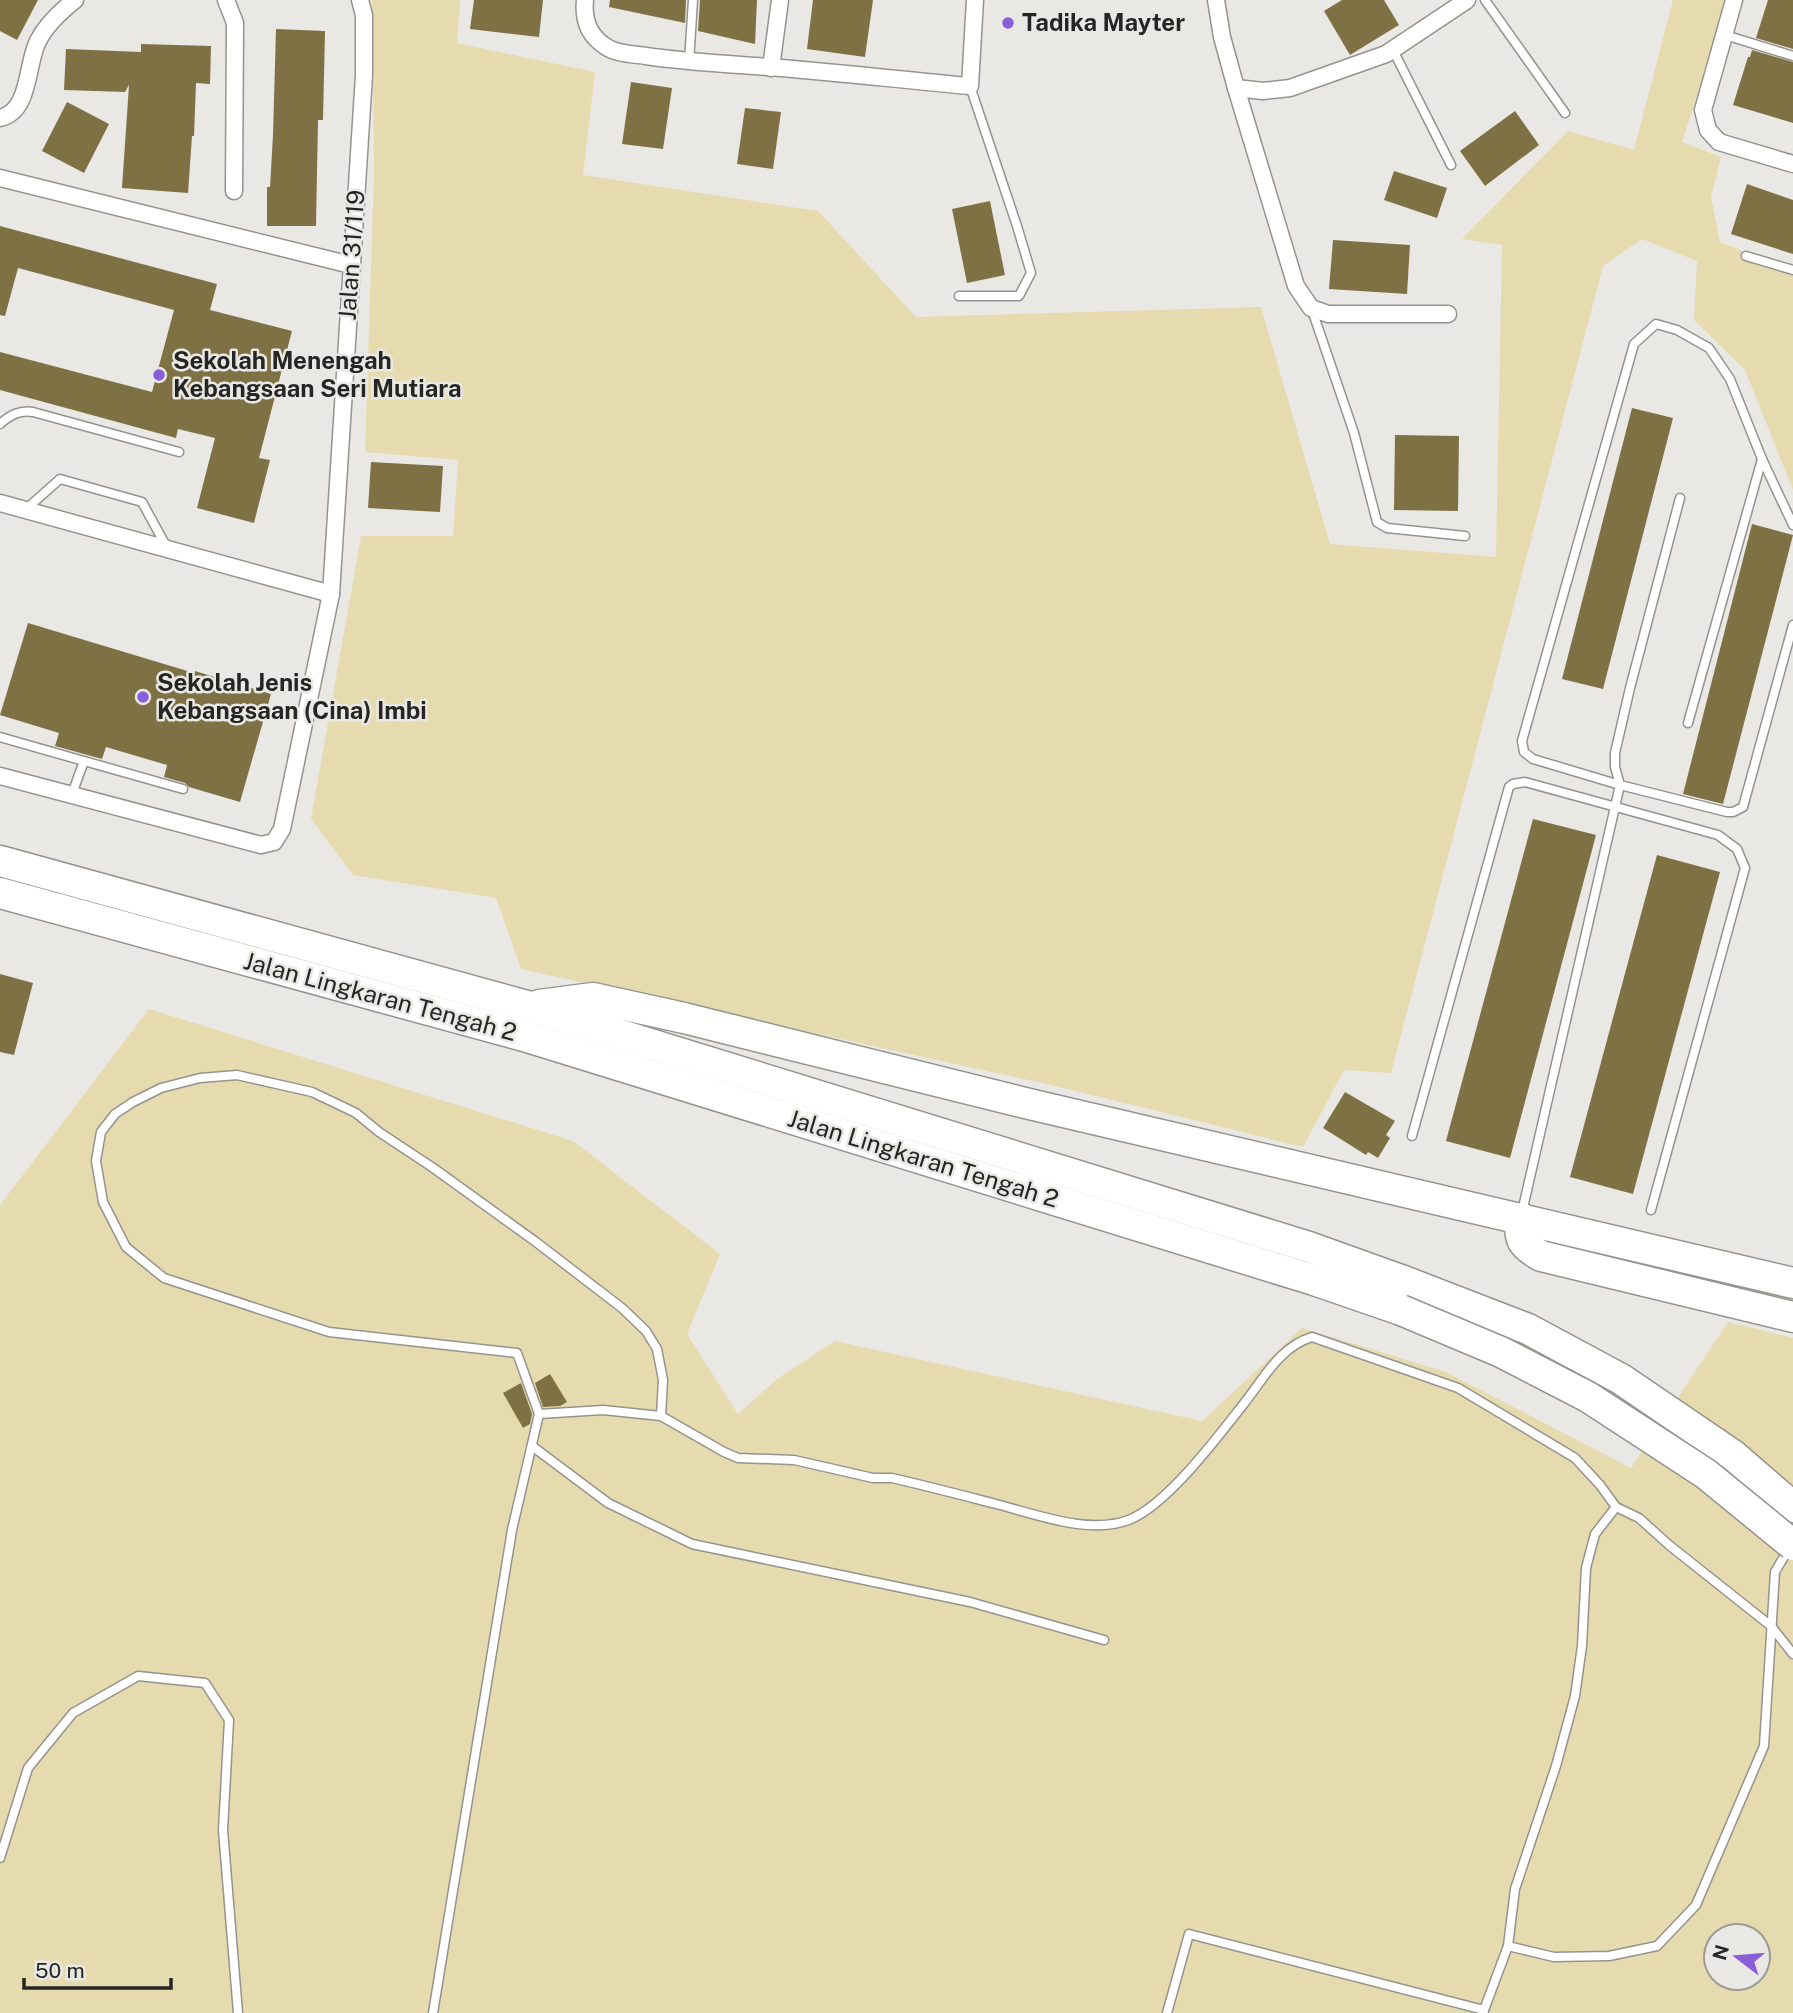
<svg xmlns="http://www.w3.org/2000/svg" width="1793" height="2013" font-family="'Public Sans',sans-serif">
	<rect width="100%" height="100%" fill="#eae8e4"/>
	<g fill="#e6dbae" fill-rule="evenodd">
		<path d="M372,0H460L457,43L595,72L583,175L818,211L916,317L1261,307L1330,544L1496,557L1502,245L1462,239L1568,131L1634,150L1673,0H1728L1682,142L1721,157L1711,197L1720,242L1793,271V490L1745,370L1694,320L1697,261L1642,239L1603,266L1391,1073L1344,1070L1303,1147L1051,1085L521,969L496,898L353,875L311,819L361,536H453L458,460L365,452L374,174Z"/>
		<path d="M149,1009L573,1141L720,1254L687,1334L738,1414L777,1379L835,1341L1202,1421L1302,1328L1446,1372L1631,1468L1728,1322L1793,1338V2013H0V1205ZM1716,1936H1758V1978H1716Z"/>
	</g>
	<g fill="#7e7245">
		<path d="M0,0H38L17,40L0,31Z"/>
		<path d="M474,0H543L539,37L470,29Z"/>
		<path d="M610,0H686L685,23L609,7Z"/>
		<path d="M700,0H757L755,44L698,31Z"/>
		<path d="M813,0H873L865,57L807,49Z"/>
		<path d="M1342,0H1384L1399,25L1350,55L1324,11Z"/>
		<path d="M1768,0H1793V49L1756,38Z"/>
		<path d="M276,29L325,31L323,120H318L316,226H267V187H270L273,135Z"/>
		<path d="M141,44L211,46L210,84L196,83L194,136H192L188,193L122,188L129,85L125,92L64,90L66,49L141,52Z"/>
		<path d="M1752,50L1793,62V123L1733,105L1748,57H1750Z"/>
		<path d="M631,82L672,88L663,149L622,144Z"/>
		<path d="M67,102L109,124L84,173L42,151Z"/>
		<path d="M745,108L781,112L773,169L737,164Z"/>
		<path d="M1515,111L1539,145L1485,186L1460,151Z"/>
		<path d="M1394,171L1447,188L1437,218L1384,200Z"/>
		<path d="M1747,184L1793,200V254L1731,234Z"/>
		<path d="M990,201L1005,275L967,283L952,209Z"/>
		<path d="M0,226L217,284L210,310L292,331L259,458L270,460L254,523L197,508L215,438L178,429L176,438L0,390V352L152,392L174,310L18,268L5,316L0,315Z"/>
		<path d="M1333,240L1410,245L1407,294L1329,289Z"/>
		<path d="M1632,408L1673,418L1603,689L1562,679Z"/>
		<path d="M1395,435L1459,436L1458,511L1394,510Z"/>
		<path d="M371,462L443,466L440,512L368,508Z"/>
		<path d="M1752,524L1793,535L1723,804L1683,794Z"/>
		<path d="M28,623L194,673L195,671L271,694L240,802L189,787L185,783L164,777L167,765L106,747L102,759L55,746L59,733L0,715Z"/>
		<path d="M1533,819L1596,835L1510,1158L1446,1141Z"/>
		<path d="M1657,855L1720,872L1633,1194L1570,1177Z"/>
		<path d="M0,974L33,983L14,1055L0,1052Z"/>
		<path d="M1345,1092L1395,1121L1386,1135L1390,1138L1378,1158L1368,1152L1366,1155L1323,1128Z"/>
		<path d="M550,1374L567,1402L560,1406L543,1407L535,1383Z"/>
		<path d="M521,1383L532,1414L530,1424L523,1428L503,1393Z"/>
	</g>
	<g fill="none" stroke-linecap="round" stroke-linejoin="round">
		<defs>
			<g id="lane">
				<path d="M1485,0L1565,113"/>
				<path d="M1725,35L1793,56"/>
				<path d="M1393,50L1451,165"/>
				<path d="M689,62L693,0"/>
				<path d="M1746,256L1793,270"/>
				<path d="M959,296H1019L1031,273L1017,226L970,86"/>
				<path d="M1312,310L1354,433L1377,522L1387,528L1465,536"/>
				<path d="M0,424C10,415 19,410 33,412L179,452"/>
				<path d="M1680,498L1630,688L1615,753V767L1620,785L1727,812H1733L1743,807L1793,625"/>
				<path d="M25,510L60,479L142,502L166,546"/>
				<path d="M1688,723L1762,459"/>
				<path d="M0,737L84,761L72,794"/>
				<path d="M84,761L183,789"/>
				<path d="M1412,1136L1509,787L1513,784L1525,782L1718,835L1737,849L1745,868L1651,1210"/>
				<path d="M1522,1212L1620,785L1533,759L1524,752L1522,741L1634,344L1656,324L1677,330L1709,348L1730,379L1762,459L1793,525"/>
				<path d="M539,1414L603,1410L661,1416L724,1452L738,1458L794,1460L873,1478H892C927,1486 961,1495 996,1504C1035,1514 1091,1536 1131,1519C1168,1503 1216,1439 1242,1406C1263,1380 1279,1347 1312,1337L1458,1388L1575,1458L1600,1485L1616,1507"/>
				<path d="M532,1446L608,1503L692,1544L970,1602L1104,1640"/>
				<path d="M0,1858L28,1768L73,1713L138,1676L205,1683L229,1720L223,1830L238,2013"/>
				<path d="M1508,1946L1515,1889L1556,1766L1575,1696L1582,1646L1586,1568L1595,1534L1616,1507L1639,1518L1669,1545L1771,1626L1793,1654"/>
				<path d="M1484,2010L1508,1946L1554,1957L1609,1956L1657,1946L1696,1905L1764,1746L1775,1572L1789,1548"/>
				<path d="M433,2013L512,1530L539,1414L517,1353L329,1332L164,1278L126,1247L103,1202L96,1161L101,1132L115,1114L133,1102L161,1088L200,1078L237,1075L312,1092L356,1113L379,1132L432,1167L536,1242L622,1308L646,1331L657,1349L663,1380L661,1416"/>
				<path d="M1167,2013L1189,1934L1484,2010L1483,2013"/>
			</g>
			<g id="street">
				<path d="M226,0L235,23L234,191"/>
				<path d="M585,0C583,19 588,35 605,46C616,54 632,54 646,56C686,62 727,64 768,67C835,72 902,80 970,86L975,0"/>
				<path d="M1216,0L1222,37L1236,88"/>
				<path d="M1734,0L1703,110L1708,130L1719,142L1793,164"/>
				<path d="M771,68L780,0"/>
				<path d="M0,118C31,111 26,64 38,41C46,25 61,11 75,0"/>
				<path d="M0,178L351,265"/>
				<path d="M1448,314H1328L1311,308L1296,286L1236,88L1263,91L1290,88L1386,54L1467,0"/>
				<path d="M0,503L331,594"/>
				<path d="M0,776L261,845L274,842L282,829L331,594L364,75V15L360,0"/>
			</g>
			<g id="highway">
				<path d="M0,861L527,1006L1309,1247L1401,1280L1528,1329L1621,1379L1734,1456L1793,1507"/>
				<path d="M0,893L524,1036L1314,1280L1401,1310"/>
				<path d="M539,1005L593,998L684,1018L1025,1103L1793,1283"/>
				<path d="M1521,1218C1518,1239 1522,1245 1541,1256L1793,1317"/>
			</g>
		</defs>
		<use href="#lane" stroke="#95938f" stroke-width="11"/>
		<use href="#street" stroke="#95938f" stroke-width="19"/>
		<use href="#highway" stroke="#95938f" stroke-width="33"/>
		<use href="#lane" stroke="#fff" stroke-width="8"/>
		<use href="#street" stroke="#fff" stroke-width="16"/>
		<use href="#highway" stroke="#fff" stroke-width="30"/>
		<defs>
			<path id="highway-bridge" d="M1401,1310L1501,1352L1588,1397L1706,1474L1793,1545"/>
		</defs>
		<use href="#highway-bridge" stroke="#95938f" stroke-width="33" stroke-linecap="butt"/>
		<use href="#highway-bridge" stroke="#fff" stroke-width="30"/>
	</g>
	<g fill="#895fd9" stroke="#eae8e4" stroke-width="2.5">
		<circle cx="1008" cy="23" r="7"/>
		<circle cx="159" cy="375" r="7"/>
		<circle cx="143" cy="697" r="7"/>
	</g>
	<g text-anchor="middle" stroke-width="5" stroke-linejoin="round" paint-order="stroke">
		<g font-size="24" font-weight="bold" fill="#252523" stroke="#eae8e4" text-anchor="start">
			<text x="1022" y="31">Tadika Mayter</text>
			<text x="173" y="369">Sekolah Menengah<tspan x="173" dy="28">Kebangsaan Seri Mutiara</tspan></text>
			<text x="157" y="691">Sekolah Jenis<tspan x="157" dy="28">Kebangsaan (Cina) Imbi</tspan></text>
		</g>
		<g font-size="24" fill="#252523" stroke="#eae8e4">
			<text transform="translate(352 255) rotate(-86)" y="8">Jalan 31/119</text>
			<text transform="translate(380 997) rotate(15)" y="8">Jalan Lingkaran Tengah 2</text>
			<text transform="translate(923 1159) rotate(17)" y="8">Jalan Lingkaran Tengah 2</text>
		</g>
	</g>
	<g transform="translate(1737 1957) rotate(286)"><circle r="33" fill="#eae8e4" stroke="#9b9a97" stroke-width="2"/>
	<path d="M0-5L12 26L0 18L-12 26Z" fill="#895fd9"/>
	<text y="-10" font-size="19" font-weight="bold" text-anchor="middle" fill="#252523">N</text>
	</g>
	<path d="M24 1978v10h147v-10" fill="none" stroke="#252523" stroke-width="3.5"/>
	<text x="35" y="1978" font-size="21" fill="#252523" stroke="#eae8e4" stroke-width="5" paint-order="stroke">50 m</text>
</svg>
